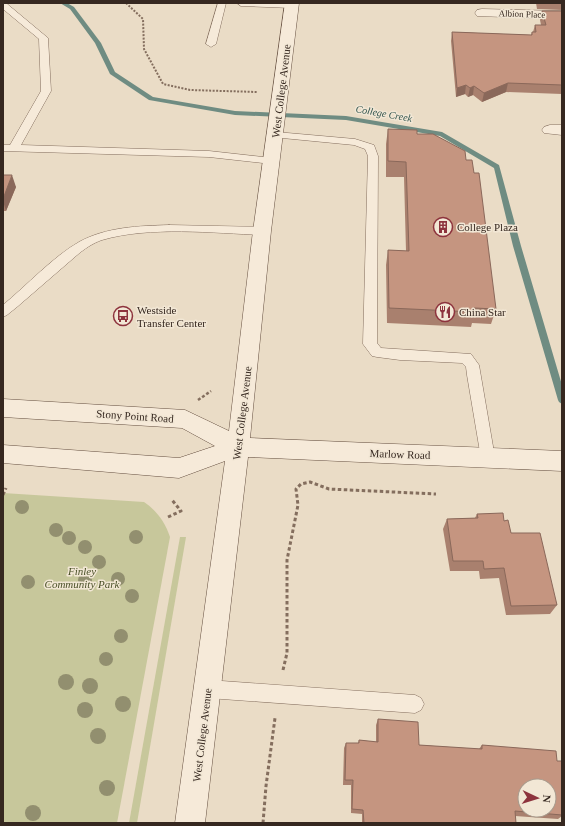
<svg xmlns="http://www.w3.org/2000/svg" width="565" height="826" font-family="Georgia,serif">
	<rect width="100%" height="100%" fill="#eadcc6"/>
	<g fill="#c7c79b">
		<path d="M3,493L144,502C157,511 165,522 170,537L117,823H3Z"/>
		<path d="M180,537H186L137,823H129Z"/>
	</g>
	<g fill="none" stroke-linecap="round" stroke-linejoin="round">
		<path fill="#6f8c82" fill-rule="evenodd" d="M60,3H67L74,7L101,43L115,72L153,97L235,111L346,116L442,132L499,165L521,246L562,385V404L559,402L558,400L513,246L494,168L440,136L346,120L235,115L149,100L110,74L95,43L70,9Z"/>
		<defs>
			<g id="service">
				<path d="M3,3H6L48,38L51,91L21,145L209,151L272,158L277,161L272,164L209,157L3,151V145H10L41,91L39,39L3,9Z"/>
				<path d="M218,3H226L216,44L211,47L206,44Z"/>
				<path d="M237,3H294L296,5L292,8L241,6Z"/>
				<path d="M276,132L355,139L374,145L378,156L377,343L381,348L471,354L479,365L495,458L493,462L488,464L483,462L481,458L467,375L466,367L462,363L400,360L377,357L372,356L363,344L368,156L365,149L354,145L272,137L271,135Z"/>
				<path d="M169,225L262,227L266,228L268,231L266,234L262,235C214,233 149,226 102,240C93,243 84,249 76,256L17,307L7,315L3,317V305C26,286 54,256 79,242C106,227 139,226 169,225Z"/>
				<path d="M208,680L415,695L421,698L424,704L421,710L415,713L208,698L202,695L199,689L202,683Z"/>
			</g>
			<g id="minor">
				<path d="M482,9L562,11V19L477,16L475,13L477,10Z"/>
				<path d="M550,125H562V135L544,133L542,130L544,127Z"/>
			</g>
			<path id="secondary" d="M285,3H299L271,231L250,438L562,451V471L248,457L205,823H175L225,461L179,478L3,463V445L179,458L215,446L182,428L3,417V399L185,410L229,431L253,231Z"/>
		</defs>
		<use href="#service" stroke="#846e5e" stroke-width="1"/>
		<use href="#minor" stroke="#846e5e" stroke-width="1"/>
		<use href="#secondary" stroke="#665041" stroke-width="1"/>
		<path stroke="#846e5e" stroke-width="2" stroke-dasharray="2 1.5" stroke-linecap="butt" d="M126,3L143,19L144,49L163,84L190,90L257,92"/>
		<path stroke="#846e5e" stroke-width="2.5" stroke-dasharray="3 2" stroke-linecap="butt" d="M198,400L211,391"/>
		<g stroke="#846e5e" stroke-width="3" stroke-dasharray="3.5 2.5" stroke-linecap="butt">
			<path d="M3,495L6,488"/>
			<path d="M168,517L181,511L172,500"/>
			<path d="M283,670L287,653V560L298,505L296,489L301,484L310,482L329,489L436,494"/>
			<path d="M263,823L266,786L275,718"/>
		</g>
		<use href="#service" fill="#f6ead9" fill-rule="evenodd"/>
		<use href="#minor" fill="#f6ead9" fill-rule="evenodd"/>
		<use href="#secondary" fill="#f6ead9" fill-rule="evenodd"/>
	</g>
	<g fill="#928f6f">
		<circle cx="22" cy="507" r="7"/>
		<circle cx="56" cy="530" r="7"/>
		<circle cx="136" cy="537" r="7"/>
		<circle cx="69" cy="538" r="7"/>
		<circle cx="85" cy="547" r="7"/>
		<circle cx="99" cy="562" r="7"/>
		<circle cx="118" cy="579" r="7"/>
		<circle cx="85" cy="580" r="7"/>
		<circle cx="28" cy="582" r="7"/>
		<circle cx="132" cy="596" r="7"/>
		<circle cx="121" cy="636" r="7"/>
		<circle cx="106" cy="659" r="7"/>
		<circle cx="66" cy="682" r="8"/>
		<circle cx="90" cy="686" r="8"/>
		<circle cx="123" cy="704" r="8"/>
		<circle cx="85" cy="710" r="8"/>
		<circle cx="98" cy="736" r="8"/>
		<circle cx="107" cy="788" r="8"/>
		<circle cx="33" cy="813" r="8"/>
	</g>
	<g fill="#a9806e">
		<path d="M536,3H562V10L537,9Z"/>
		<path d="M542,11H562V94L506,92L482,102L473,95L468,97L465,94L456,97L451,41L452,32L531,35L532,32H533L535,25H541L540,20Z"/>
		<path d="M388,129L417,134L466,160L474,173L496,309L491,324L472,323L471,327L387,323L386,265L388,250L406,251L404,177H386V144Z"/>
		<path d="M3,175L16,187L6,211H3Z"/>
		<path d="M477,514L504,521L511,533L557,605L550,614L506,615L499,578L480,579L479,571H450L443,529L447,519L475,518Z"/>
		<path d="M378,719L419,745L479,749L482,745L557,761H562V816L558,819L515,816L516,823H362V814L351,813V785H343L344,748L346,743H358L359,740L376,742V725Z"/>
	</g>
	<g fill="#8a685a">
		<path d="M508,83L506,92L482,102L484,93Z"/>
		<path d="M466,85L465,94L456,97L457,88Z"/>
		<path d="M474,86L473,95L468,97L470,88Z"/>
		<path d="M12,175L16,187L6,211L3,201V199Z"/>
	</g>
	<g fill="#c59580" stroke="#8a685a" fill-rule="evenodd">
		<path d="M542,11H562V85L508,83L484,93L474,86L470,88L466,85L457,88L452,32L532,35V32H536L535,25H546Z"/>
		<path d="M388,129L417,130V134H433L465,151L466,160H472L474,173H479L496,309L474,308L475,312L389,308L388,250L409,251L406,162L388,161Z"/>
		<path d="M3,175H12L3,199Z"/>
		<path d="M503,513L504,521L508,520L511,533H540L557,605L511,606L504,568L484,569L483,561H453L447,519L478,518L477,514Z"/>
		<path d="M378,719L418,722L419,745L482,749V745L556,751L557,761H562V815L515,811L516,823H364L363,810L352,809L353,780H345L346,743H359V740L378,742ZM525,786H549V810H525Z"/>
	</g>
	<defs>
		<symbol id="building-ring" viewBox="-11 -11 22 22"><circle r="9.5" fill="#f2e7d5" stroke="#8d333d" stroke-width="1.5"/><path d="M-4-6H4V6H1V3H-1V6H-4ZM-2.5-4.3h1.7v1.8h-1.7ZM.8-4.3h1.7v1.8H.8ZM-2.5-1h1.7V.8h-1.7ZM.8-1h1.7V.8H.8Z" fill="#8d333d"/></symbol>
		<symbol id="restaurant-ring" viewBox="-11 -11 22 22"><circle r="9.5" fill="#f2e7d5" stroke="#8d333d" stroke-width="1.5"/><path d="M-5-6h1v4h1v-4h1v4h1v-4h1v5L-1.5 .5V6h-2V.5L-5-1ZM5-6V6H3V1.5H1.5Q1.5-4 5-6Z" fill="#8d333d"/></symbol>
		<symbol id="bus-ring" viewBox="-11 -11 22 22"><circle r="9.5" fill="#f2e7d5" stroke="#8d333d" stroke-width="1.5"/><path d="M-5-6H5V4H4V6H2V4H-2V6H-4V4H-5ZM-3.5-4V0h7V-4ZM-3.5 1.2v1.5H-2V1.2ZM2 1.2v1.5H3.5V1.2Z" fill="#8d333d"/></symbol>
	</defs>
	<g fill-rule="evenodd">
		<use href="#building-ring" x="432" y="216" width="22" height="22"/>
		<use href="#restaurant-ring" x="434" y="301" width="22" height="22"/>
		<use href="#bus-ring" x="112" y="305" width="22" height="22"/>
	</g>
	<g text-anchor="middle" stroke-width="3" stroke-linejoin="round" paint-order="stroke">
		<g font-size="9" fill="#362820" stroke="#f2e7d5">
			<text transform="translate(522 14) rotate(2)" y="3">Albion Place</text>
		</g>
		<g font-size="10" font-style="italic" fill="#31544e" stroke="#f2e7d5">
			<text transform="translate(384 113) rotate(10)" y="4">College Creek</text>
		</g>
		<g font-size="11" fill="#362820" stroke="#f2e7d5">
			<text transform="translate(281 91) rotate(-83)" y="4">West College Avenue</text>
			<text transform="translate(242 413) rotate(-83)" y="4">West College Avenue</text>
			<text transform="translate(135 416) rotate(4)" y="4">Stony Point Road</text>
			<text transform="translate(400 454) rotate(2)" y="4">Marlow Road</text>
			<text transform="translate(202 735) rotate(-83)" y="4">West College Avenue</text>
		</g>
		<g font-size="11" fill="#362820" stroke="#f2e7d5" text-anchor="start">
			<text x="457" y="231">College Plaza</text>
			<text x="137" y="314">Westside<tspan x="137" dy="13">Transfer Center</tspan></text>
			<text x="459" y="316">China Star</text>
		</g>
		<g font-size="11" font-style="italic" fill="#4a5028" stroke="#f2e7d5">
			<text x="82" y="575">Finley<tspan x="82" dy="13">Community Park</tspan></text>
		</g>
	</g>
	<rect width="565" height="826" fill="none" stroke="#362820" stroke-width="8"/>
	<g transform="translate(537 798) rotate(94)"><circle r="19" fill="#f2e7d5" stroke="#a79b8d"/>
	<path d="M0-3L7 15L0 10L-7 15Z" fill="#8d333d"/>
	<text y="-6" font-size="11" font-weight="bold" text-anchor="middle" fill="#362820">N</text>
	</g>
</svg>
